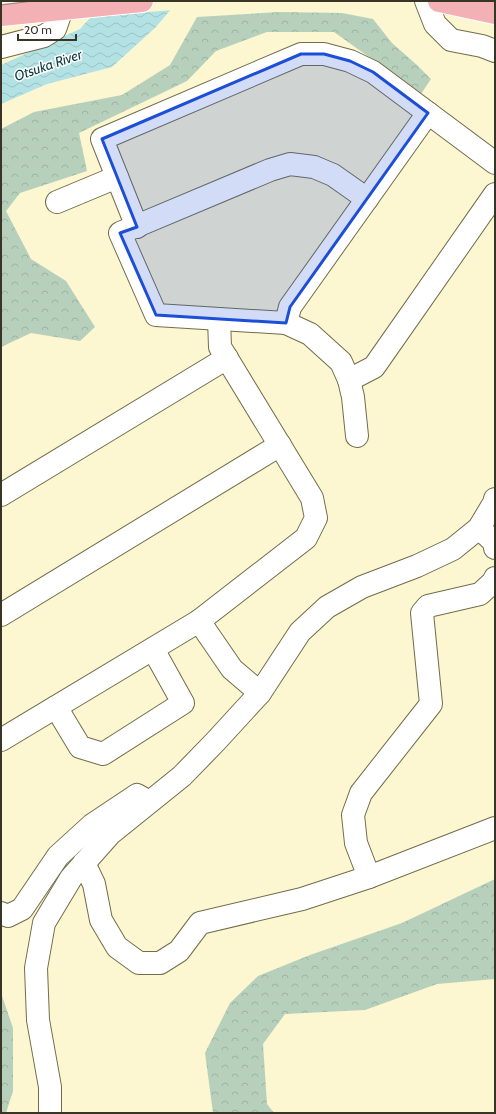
<svg xmlns="http://www.w3.org/2000/svg" width="496" height="1114" font-family="Cabin,sans-serif">
	<defs>
		<pattern id="forest-crowns" width="20" height="18" patternUnits="userSpaceOnUse"><rect width="20" height="18" fill="#b7d0bc"/><path d="M2 6a3 3 0 1 1 6 0M12 15a3 3 0 1 1 6 0" fill="none" stroke="#9eb3a2"/></pattern>
		<pattern id="water-waves" width="16" height="10" patternUnits="userSpaceOnUse"><rect width="16" height="10" fill="#b3e2e4"/><path d="M0 5q4-4 8 0t8 0" fill="none" stroke="#9bc2c4"/></pattern>
	</defs>
	<rect width="100%" height="100%" fill="#fcf6d1"/>
	<g fill="url(#forest-crowns)">
		<path d="M280,12L342,13L373,19L392,43L417,65L431,79L421,94L334,32H267L216,51L187,81L79,133L87,171L20,193L6,211L31,259L66,281L95,327L80,341L31,333L1,347V129L34,112L122,95L170,65L197,17Z"/>
		<path d="M495,879V979L437,984L365,1010L285,1014L263,1044L267,1104L274,1113H213L205,1053L230,1003L258,976L310,955L402,923Z"/>
		<path d="M1,993L13,1028V1091L6,1113H1Z"/>
	</g>
	<path fill="url(#water-waves)" d="M105,1H178L155,28L112,67L47,84L1,104V65L80,29Z"/>
	<path fill="#fcf6d1" d="M108,1H180L173,10L97,16Z"/>
	<g fill="none" stroke-linecap="round" stroke-linejoin="round">
		<defs>
			<g id="minor">
				<path d="M426,1L435,24L451,40L482,46L495,51"/>
				<path d="M1,47L44,36L55,29L62,9"/>
				<path d="M57,202L117,177"/>
				<path d="M137,227L102,139L301,54H324L350,61L373,72L495,163"/>
				<path d="M286,323L290,307L428,113"/>
				<path d="M349,380L374,367L495,194"/>
				<path d="M357,436L353,397L349,380L341,362L310,334L286,323L156,315L120,233L270,170L290,164L314,167L333,175L367,199"/>
				<path d="M1,495L227,358"/>
				<path d="M479,528L494,542L495,548"/>
				<path d="M1,615L280,445"/>
				<path d="M199,621L232,669L260,693"/>
				<path d="M56,707L80,747L103,754L183,703L153,649"/>
				<path d="M1,740L199,621L306,538L316,518L312,498L220,347L219,319"/>
				<path d="M84,863L94,884L101,920L117,947L139,963H160L179,951L200,923L302,899L369,877L495,828"/>
				<path d="M369,877L356,843L353,815L361,793L431,704L422,613L428,606L480,594L493,582L495,578"/>
				<path d="M1,913L8,916L22,909L58,856L92,825L137,795L144,799"/>
				<path d="M50,1113V1087L38,1020L36,968L44,923L71,878L110,834L182,776L216,741L260,693L300,632L327,607L362,587L417,566L453,549L479,528L494,503L495,499"/>
			</g>
			<g id="major">
				<path d="M439,1L495,13"/>
				<path d="M1,15L142,1"/>
			</g>
		</defs>
		<use href="#minor" stroke="#726c4b" stroke-width="24"/>
		<use href="#major" stroke="#fff" stroke-width="24"/>
		<use href="#minor" stroke="#fff" stroke-width="22"/>
		<use href="#major" stroke="#f4b1b5" stroke-width="22"/>
		<g stroke="#8e8a71" stroke-width="1">
			<path d="M492,1L495,2"/>
			<path d="M1,5L33,1"/>
		</g>
	</g>
	<path fill="#1d4ed8" fill-opacity="0.2" stroke="#1d4ed8" stroke-width="3" stroke-linejoin="round" d="M301,54H324L350,61L373,72L428,113L290,307L286,323L156,315L120,233L137,227L102,139Z"/>
	<g text-anchor="middle" stroke-width="3" stroke-linejoin="round" paint-order="stroke">
		<g font-size="14" font-style="italic" fill="#0f3c3e" stroke="#fff">
			<text transform="translate(48 65) rotate(-19)" y="5">Otsuka River</text>
		</g>
	</g>
	<rect width="496" height="1114" fill="none" stroke="#383527" stroke-width="4"/>
	<path d="M18 34v6h58v-6" fill="none" stroke="#383527" stroke-width="2"/>
	<text x="24" y="34" font-size="12" fill="#383527" stroke="#ffffff" stroke-width="3" paint-order="stroke">20 m</text>
</svg>
